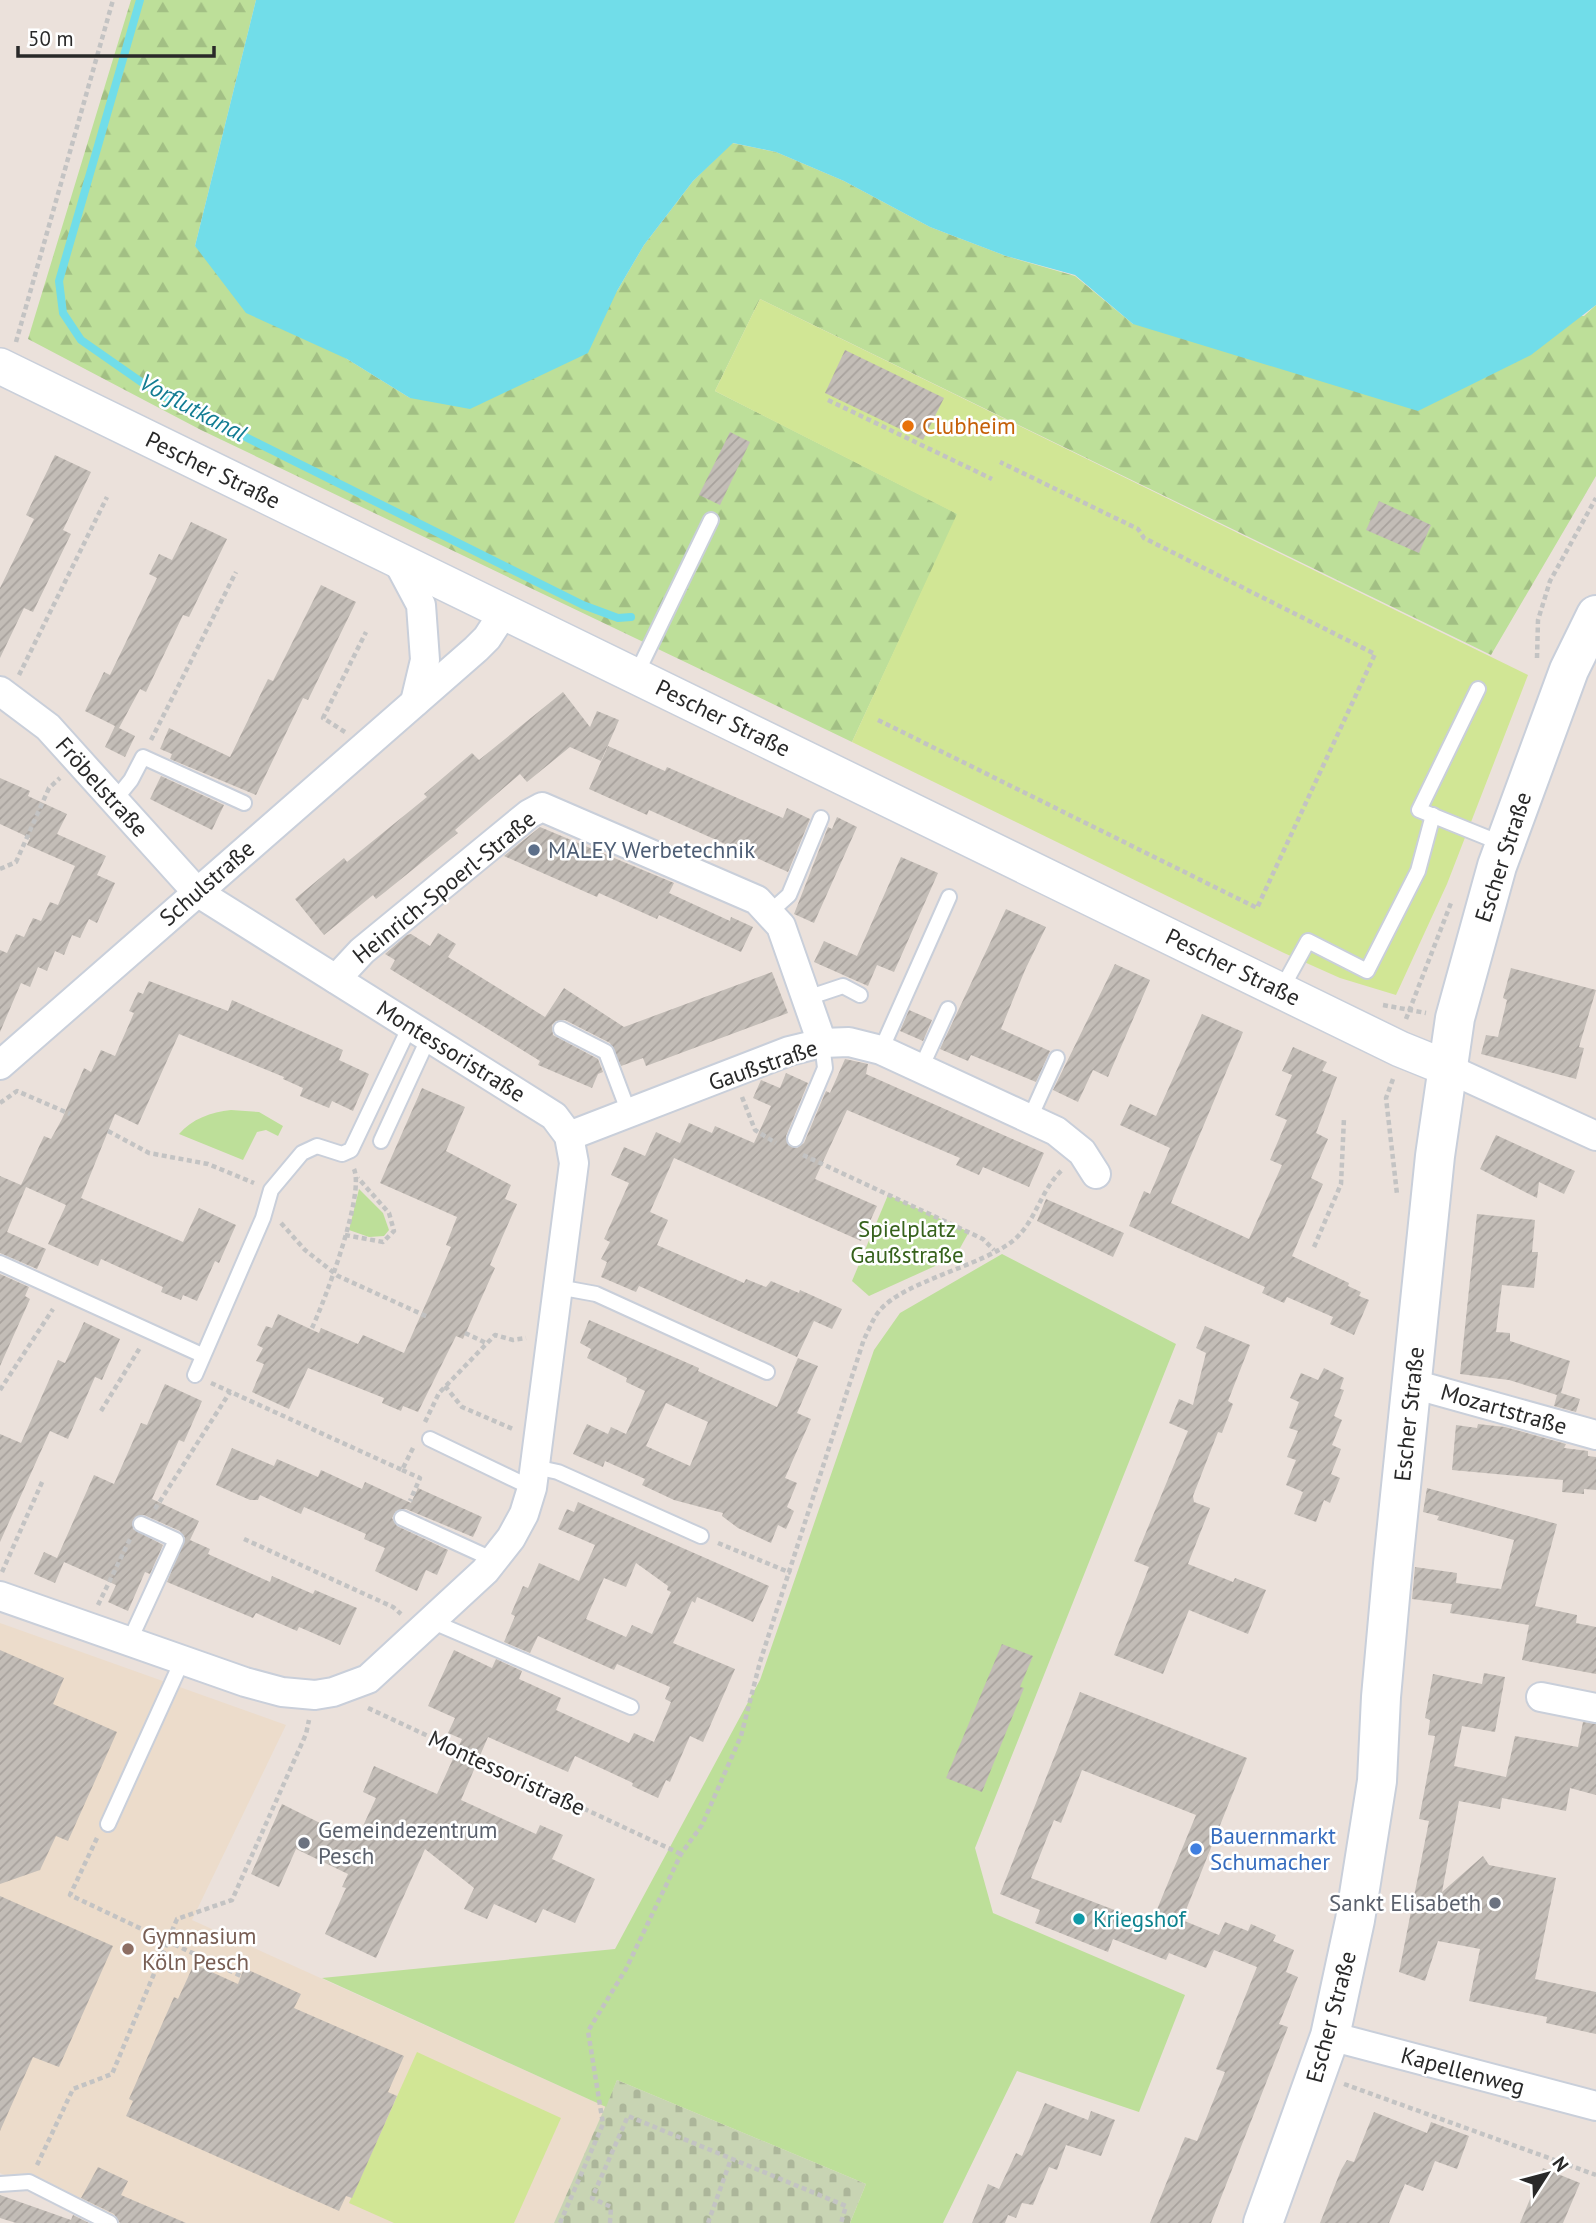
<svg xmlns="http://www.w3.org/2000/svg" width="1596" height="2223" font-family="'PT Sans',sans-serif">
	<defs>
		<pattern id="forest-firs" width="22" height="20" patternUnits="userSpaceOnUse" patternTransform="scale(1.75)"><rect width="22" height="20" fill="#bddf99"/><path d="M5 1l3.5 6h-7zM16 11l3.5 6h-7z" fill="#a2bf84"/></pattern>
		<pattern id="cemetery-stones" width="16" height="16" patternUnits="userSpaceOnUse" patternTransform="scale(1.75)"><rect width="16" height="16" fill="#c8d4b3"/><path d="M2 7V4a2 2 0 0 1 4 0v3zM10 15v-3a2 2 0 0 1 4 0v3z" fill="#acb69a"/></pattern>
		<pattern id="building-hatch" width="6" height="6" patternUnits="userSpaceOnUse" patternTransform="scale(1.75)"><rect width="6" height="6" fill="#c3bdb7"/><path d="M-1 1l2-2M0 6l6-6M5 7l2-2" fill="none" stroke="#a8a29d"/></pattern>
	</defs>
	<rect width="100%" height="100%" fill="#ebe1db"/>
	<path fill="#ecdccb" d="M0,1623L286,1725L192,1920L606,2107L554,2223H115L0,2173Z"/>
	<path fill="url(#forest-firs)" d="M131,0H256L195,246L347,359L410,398L617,291L644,245L693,181L732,143L776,152L844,181L930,227L1006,256L1075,276L1133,324L1584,316L1596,305V476L1491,655L760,299L715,391L958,514L852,742L201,430L28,339Z"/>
	<path fill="url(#cemetery-stones)" d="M617,2080L866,2184L850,2223H554Z"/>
	<g fill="#bddf99">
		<path d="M231,1110L259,1112L283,1126L278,1136L266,1130L257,1132L243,1160L179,1134C192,1119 211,1112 231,1110Z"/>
		<path d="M359,1189L383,1213L389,1230L384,1236L369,1237L349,1230Z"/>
		<path d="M888,1195L969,1232L955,1257L869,1296L852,1281Z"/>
		<path d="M1002,1254L1176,1344L975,1848L993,1913L1185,1995L1139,2112L1017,2071L943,2223H850L866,2184L617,2080L606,2107L322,1978L615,1949L760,1680L874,1350L900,1313Z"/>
	</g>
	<g fill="#d1e695">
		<path d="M760,299L1528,675L1447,884L1396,995L1340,978L1284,953L852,742L957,514L715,391Z"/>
		<path d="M417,2052L561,2118L514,2223H394L349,2203Z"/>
	</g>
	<path fill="#71dde9" d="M256,0H1596V305L1531,355L1418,411L1133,324L1075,275L1006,256L930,227L844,181L776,152L733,143L693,181L644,245L617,291L588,353L470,409L410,398L347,359L246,313L195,246Z"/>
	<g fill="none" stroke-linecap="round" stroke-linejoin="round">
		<path stroke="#71dde9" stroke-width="8" d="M140,0L59,281L63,313L81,340L157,393L583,605L618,618L631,617"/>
	</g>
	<g fill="url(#building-hatch)" fill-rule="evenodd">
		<path d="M845,350L944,398L923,440L825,393Z"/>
		<path d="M730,432L750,442L720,505L699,495Z"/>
		<path d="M55,455L91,472L63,530L71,534L33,612L24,608L0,658V588L34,519L26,515Z"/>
		<path d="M1379,501L1431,525L1419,553L1366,530Z"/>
		<path d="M191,522L227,539L189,617L183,615L146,692L140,689L119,728L135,736L125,757L105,747L115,726L85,711L104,672L110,675L157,578L149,574L159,554L172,560Z"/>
		<path d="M321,585L356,602L308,700L303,698L256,795L170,759L172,754L160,749L169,728L230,757L268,679L273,681Z"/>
		<path d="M563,692L590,727L597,711L619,720L601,761L570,747L527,782L520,774L455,830L458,833L385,892L376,899L373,895L324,935L295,899L344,858L347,862L427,797L424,794L472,753L479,760Z"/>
		<path d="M608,746L665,771L667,767L783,818L787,808L810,819L788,872L649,810L647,815L589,789Z"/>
		<path d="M161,776L224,805L212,830L150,799Z"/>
		<path d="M0,778L30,791L28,796L67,814L57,834L106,856L97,875L115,883L97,923L89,919L80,938L72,935L64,955L55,951L47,971L38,967L30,987L21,983L0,1032V950L7,953L16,934L24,937L33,918L41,921L50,902L58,905L75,866L27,845L30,838L0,824Z"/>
		<path d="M837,817L857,827L814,923L794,914L828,827L832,829Z"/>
		<path d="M540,827L674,883L669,893L730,921L731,917L753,927L741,952L659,915L657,919L599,893L597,897L504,856Z"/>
		<path d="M901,857L938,873L894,972L877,965L868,986L814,962L824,941L857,956Z"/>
		<path d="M1006,909L1046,927L1025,970L1001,1029L1050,1051L1036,1082L971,1055L968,1061L940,1049Z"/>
		<path d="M438,933L456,944L448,957L545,1017L564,988L624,1027L772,972L788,1013L646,1066L643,1058L621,1066L610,1043L565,1020L556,1021L552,1025L553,1035L598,1059L603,1072L598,1074L592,1088L538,1065L540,1061L390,969L395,960L385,954L407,935L411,934L430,946Z"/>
		<path d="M1115,964L1150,980L1108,1077L1093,1070L1078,1102L1053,1090Z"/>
		<path d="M1511,968L1596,990L1579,1047L1584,1048L1576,1079L1481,1054L1486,1035L1498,1037L1507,1000L1503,998Z"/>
		<path d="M149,981L228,1011L232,1000L343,1050L339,1060L369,1074L353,1111L332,1101L329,1108L300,1096L303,1088L283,1079L284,1077L179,1034L138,1125L115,1114L81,1198L183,1242L199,1208L236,1225L219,1263L215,1261L197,1301L183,1295L181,1300L161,1292L163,1287L101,1259L98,1266L48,1244L66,1205L26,1187L7,1232L46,1249L37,1269L0,1253V1176L21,1185L44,1136L51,1139L62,1119L84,1068L91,1072L101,1050L115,1056L134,1013L129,1011L138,992L143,994Z"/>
		<path d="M909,1010L932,1020L923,1041L900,1031Z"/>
		<path d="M1202,1014L1243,1032L1171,1203L1249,1239L1282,1165L1270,1160L1287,1120L1275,1115L1292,1075L1282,1071L1293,1047L1327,1062L1322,1071L1337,1077L1316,1133L1328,1139L1311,1178L1323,1184L1292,1256L1349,1283L1348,1286L1361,1292L1359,1296L1369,1300L1354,1335L1330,1324L1333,1317L1287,1297L1284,1303L1262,1293L1265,1287L1129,1226L1144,1191L1150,1194L1170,1148L1120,1125L1130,1104L1156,1116Z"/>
		<path d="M845,1059L868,1064L866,1074L1044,1153L1029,1187L983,1167L979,1175L956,1165L960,1158L847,1110L815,1179L877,1206L861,1241L674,1158L650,1212L668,1220L657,1245L744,1283L746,1279L766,1287L771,1281L799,1293L800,1290L842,1309L832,1329L814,1321L797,1357L639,1286L636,1292L601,1277L607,1262L601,1259L610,1242L604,1239L629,1183L611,1175L624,1147L645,1156L656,1132L680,1143L689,1123L712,1133L715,1126L754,1143L771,1106L753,1098L761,1080L780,1088L786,1073L808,1083L786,1136L788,1145L797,1148L804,1143L826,1091L830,1093Z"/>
		<path d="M422,1088L465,1107L446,1151L511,1185L505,1199L517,1204L490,1265L495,1268L463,1339L456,1336L418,1412L403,1406L401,1411L382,1403L384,1398L308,1368L289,1409L252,1392L264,1364L256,1361L263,1348L257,1345L266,1326L272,1328L278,1314L319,1333L321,1328L358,1344L363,1335L404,1353L451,1247L446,1245L457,1217L380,1183Z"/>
		<path d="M1496,1135L1575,1171L1564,1194L1539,1182L1537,1198L1480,1169Z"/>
		<path d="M1046,1199L1124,1233L1113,1257L1037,1221Z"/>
		<path d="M1477,1214L1535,1220L1532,1252H1538L1534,1288L1502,1285L1496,1332L1510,1333V1341L1570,1361L1561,1393L1580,1399L1576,1412L1554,1406L1557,1395L1509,1380L1460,1374Z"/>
		<path d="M0,1274L29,1287L25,1296L30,1299L0,1366Z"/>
		<path d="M589,1320L699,1368L698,1371L777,1407L798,1358L818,1366L797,1413L811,1419L785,1478L797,1483L787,1507L794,1511L786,1529L778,1525L771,1543L738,1528L722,1516L723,1513L674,1500L642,1485L645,1479L605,1461L603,1467L573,1454L587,1424L608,1434L611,1427L626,1434L645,1391L626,1382L627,1378L587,1358L591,1349L580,1343ZM666,1403L708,1422L690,1466L646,1446Z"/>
		<path d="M84,1322L120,1339L102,1380L95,1377L68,1439L50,1431L0,1542V1434L21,1443L58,1360L65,1363Z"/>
		<path d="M1205,1326L1250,1345L1228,1401L1233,1404L1222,1433L1218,1432L1193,1496L1194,1502L1210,1508L1188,1564L1233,1582L1235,1578L1266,1590L1248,1634L1189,1610L1163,1674L1114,1655L1149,1567L1134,1561L1188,1431L1169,1423L1179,1399L1193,1405L1206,1353L1196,1348Z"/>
		<path d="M1324,1368L1344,1378L1340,1389L1344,1390L1334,1416L1342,1420L1332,1445L1341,1449L1331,1474L1340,1478L1330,1503L1324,1500L1316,1522L1294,1514L1303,1492L1286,1485L1296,1460L1287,1457L1298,1431L1289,1428L1299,1402L1290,1398L1301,1373L1318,1380Z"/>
		<path d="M165,1384L202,1401L184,1442L179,1440L152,1499L199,1521L190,1540L210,1549L208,1554L270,1582L272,1576L313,1594L315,1590L357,1608L340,1645L299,1627L297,1631L256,1613L253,1618L167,1582L185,1538L180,1531L144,1515L135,1517L133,1529L163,1545L150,1574L145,1572L128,1611L108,1602L116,1585L64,1562L55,1583L34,1574L44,1552L57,1558L94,1475L114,1484L141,1423L147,1425Z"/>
		<path d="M1478,1424L1505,1427L1566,1444L1564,1448L1588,1451V1456L1596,1457V1490L1584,1489V1494L1562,1492L1563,1480L1452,1470L1456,1425L1477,1428Z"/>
		<path d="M232,1448L274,1466L277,1459L318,1477L321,1470L362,1489L365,1482L411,1503L418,1488L482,1517L473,1537L406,1509L396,1511L392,1518L397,1526L448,1550L437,1575L426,1570L417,1591L375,1571L385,1548L364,1539L366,1534L304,1507L301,1514L260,1495L258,1500H250L216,1485Z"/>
		<path d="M1427,1488L1557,1524L1535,1606L1577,1615L1576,1623L1596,1627V1674L1522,1660L1529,1625L1450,1613L1452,1604L1412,1599L1415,1567L1457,1573L1456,1583L1501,1589L1514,1540L1437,1520L1439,1516L1423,1512Z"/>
		<path d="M578,1502L769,1586L753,1622L697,1597L695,1603L692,1601L673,1643L735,1669L703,1742L690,1736L670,1782L666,1780L658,1798L632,1786L633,1783L575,1756L568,1772L488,1737L461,1800L536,1834L540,1825L563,1835L552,1859L595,1879L575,1923L543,1909L536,1923L494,1904L487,1919L464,1909L474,1888L425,1849L376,1958L325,1934L346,1888L342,1887L348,1874L296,1849L279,1887L251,1874L282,1804L356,1841L376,1798L363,1792L374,1766L437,1794L462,1739L448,1733L455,1718L428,1706L454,1650L492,1668L496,1659L522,1671L519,1679L561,1698L556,1710L629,1743L634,1733L654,1742L671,1702L665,1699L670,1687L617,1664L614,1670L538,1636L530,1653L504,1642L515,1616L511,1614L523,1586L528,1588L539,1563L579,1581L595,1545L558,1529L567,1509L574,1512ZM636,1563L668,1586L667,1590L671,1592L652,1634L632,1625L626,1637L586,1619L604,1578L626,1587Z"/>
		<path d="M1002,1644L1033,1656L1020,1687L1024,1688L982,1792L946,1778Z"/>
		<path d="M0,1650L64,1678L53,1704L117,1732L68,1841L56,1836L40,1870L0,1884Z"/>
		<path d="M1484,1673L1505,1677L1495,1732L1462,1726L1454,1766L1506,1777L1515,1736L1578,1747L1583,1722L1596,1724V1795L1570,1788L1566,1811L1502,1798L1500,1809L1459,1801L1442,1892L1483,1856L1489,1865L1556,1878L1535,1979L1596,1992V2034L1546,2023L1547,2017L1469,2001L1480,1949L1438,1941L1425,1981L1399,1972L1429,1821L1419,1819L1435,1736L1428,1735L1430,1720L1425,1718L1433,1674L1482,1684Z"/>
		<path d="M1080,1692L1247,1758L1182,1920L1219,1935L1225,1922L1248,1931L1251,1924L1276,1935L1273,1941L1294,1950L1286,1972L1298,1977L1279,2024L1288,2027L1211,2223H1150L1185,2137L1197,2141L1225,2072L1216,2069L1257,1967L1214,1950L1206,1968L1169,1953L1166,1960L1113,1939L1108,1952L1035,1923L1040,1910L1000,1894ZM1082,1770L1196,1815L1151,1924L1031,1878L1054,1820L1061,1823Z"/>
		<path d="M0,1896L113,1946L59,2067L33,2057L0,2131Z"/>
		<path d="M194,1964L238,1984L244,1968L301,1994L294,2008L404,2056L388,2092L397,2096L352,2198L346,2196L339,2211L126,2116L133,2101L129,2099L174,1997L178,1999Z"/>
		<path d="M1045,2103L1088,2120L1091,2111L1115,2120L1101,2156L1066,2145L1057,2170L1049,2167L1033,2205L1022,2203L1016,2218L1008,2215L1005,2223H972L988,2184L999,2189L1016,2153L1022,2156Z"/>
		<path d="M1374,2112L1427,2133L1431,2122L1469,2136L1457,2169L1435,2161L1423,2191L1405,2184L1389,2223H1320L1341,2170L1347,2160L1354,2162Z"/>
		<path d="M98,2167L128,2181L121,2195L186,2223H120L114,2214L81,2198Z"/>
		<path d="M1543,2168L1580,2183L1563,2223H1520Z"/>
		<path d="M0,2195L71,2220L73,2215L89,2223H16L0,2218Z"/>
	</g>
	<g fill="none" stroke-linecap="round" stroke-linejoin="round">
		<defs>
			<g id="service">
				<path d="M636,675L711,520"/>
				<path d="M1478,689L1419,810L1503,844"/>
				<path d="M114,801L131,780L143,757L244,803"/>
				<path d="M770,912L789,895L821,818"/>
				<path d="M1281,990L1308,941L1367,971L1418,871L1433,815"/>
				<path d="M807,998L843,986L860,995"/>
				<path d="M561,1029L606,1052L629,1113"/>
				<path d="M881,1050L949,897"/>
				<path d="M921,1068L948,1009"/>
				<path d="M1030,1118L1057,1058"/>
				<path d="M795,1139L825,1068L822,1043"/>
				<path d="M381,1141L429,1037"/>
				<path d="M0,1263L202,1355"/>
				<path d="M558,1287L596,1294L767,1372"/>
				<path d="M195,1375L263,1218L271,1190L302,1153L317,1146L342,1154L351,1150L410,1026"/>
				<path d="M430,1439L532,1488"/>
				<path d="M535,1467L558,1472L701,1536"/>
				<path d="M402,1518L494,1560"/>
				<path d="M431,1621L631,1707"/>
				<path d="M129,1642L176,1540L141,1524"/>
				<path d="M108,1824L182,1661"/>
				<path d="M0,2184L29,2182L110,2223"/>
			</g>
			<g id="minor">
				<path d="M397,560L421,605L425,660L415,702"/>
				<path d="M0,691L48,727L197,892L554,1116L569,1136L574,1163L532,1488L524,1514L511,1538L485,1571L368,1679L333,1692L315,1695L282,1692L245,1682L0,1596"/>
				<path d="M336,979L362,951L529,814L542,807L757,900L781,926L822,1043"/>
				<path d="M0,1065L476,649L487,638L504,612"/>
				<path d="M1447,1068L1596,1136"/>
				<path d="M569,1136L789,1051L822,1043L849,1042L881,1050L1056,1131L1082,1152L1096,1174"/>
				<path d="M1413,1384L1596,1435"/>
				<path d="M1541,1697L1596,1708"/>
				<path d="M1330,2036L1596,2106"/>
			</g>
			<path id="tertiary" d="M0,366L1400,1049L1447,1068"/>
			<path id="secondary" d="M1263,2223L1330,2036L1355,1920L1377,1781L1381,1697L1393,1564L1435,1156L1455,1018L1497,866L1569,670L1596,615"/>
		</defs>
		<use href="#service" stroke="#c9cfda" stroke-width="18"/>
		<use href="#minor" stroke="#c9cfda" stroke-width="32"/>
		<use href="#tertiary" stroke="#c9cfda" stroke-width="38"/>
		<use href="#secondary" stroke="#c9cfda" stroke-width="42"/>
		<g stroke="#c3c3c3" stroke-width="4.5" stroke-dasharray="5 3.5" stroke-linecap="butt">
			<path d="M16,342L113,0"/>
			<path d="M828,400L992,479"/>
			<path d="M1537,658L1538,620L1550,581L1596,498"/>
			<path d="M19,675L107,497"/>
			<path d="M878,720L1257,908L1375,654L1144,538L1138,529L1000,462"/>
			<path d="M345,732L323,718L366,632"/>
			<path d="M151,740L236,572"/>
			<path d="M0,869L16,862L49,788L60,778"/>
			<path d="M1383,1005L1426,1013"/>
			<path d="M1406,1019L1451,903"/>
			<path d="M1393,1079L1386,1098L1397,1194"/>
			<path d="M742,1097L755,1130L776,1143"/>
			<path d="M0,1103L17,1091L70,1114"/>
			<path d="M108,1131L149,1153L208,1164L254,1183"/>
			<path d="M803,1155L983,1239L994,1250"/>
			<path d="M281,1223L305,1250L338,1276L428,1317"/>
			<path d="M345,1235L383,1242L394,1231L389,1213L358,1178"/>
			<path d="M1314,1247L1341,1184L1344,1118"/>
			<path d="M312,1328C325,1300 365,1195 354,1169"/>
			<path d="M465,1333L486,1343"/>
			<path d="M211,1383L402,1470L414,1446"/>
			<path d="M445,1386L462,1407L513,1429"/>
			<path d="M0,1390L53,1309"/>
			<path d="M101,1411L141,1346"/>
			<path d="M425,1422L439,1393L495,1335L513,1340L526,1338"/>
			<path d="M402,1470L420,1478L410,1501"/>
			<path d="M155,1509L230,1392"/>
			<path d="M244,1539L393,1607L401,1614"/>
			<path d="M718,1543L791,1573"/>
			<path d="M2,1572L43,1480"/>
			<path d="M98,1605L131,1537"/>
			<path d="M368,1708L681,1854"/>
			<path d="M97,1838L70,1895L241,1976"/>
			<path d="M1344,2084L1596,2175"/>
			<path d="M37,2165L73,2089L112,2074L177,1919L232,1900L306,1734L309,1720"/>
			<path d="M560,2223L603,2124L588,2031L626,1969L681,1854L702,1825L741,1736L760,1662L864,1339C869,1330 873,1318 880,1310C905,1281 984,1265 1014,1240C1037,1220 1040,1190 1063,1169"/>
			<path d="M610,2223L611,2207L592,2198L628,2116L846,2206L841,2223"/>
			<path d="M708,2223L731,2159"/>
		</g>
		<use href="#service" stroke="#fff" stroke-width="14"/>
		<use href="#minor" stroke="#fff" stroke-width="28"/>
		<use href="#tertiary" stroke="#fff" stroke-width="35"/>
		<use href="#secondary" stroke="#fff" stroke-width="38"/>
	</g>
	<circle fill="#e8710a" stroke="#fff" stroke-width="2.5" cx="908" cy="426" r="7"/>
	<circle fill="#5c6f8a" stroke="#fff" stroke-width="2.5" cx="534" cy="850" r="7"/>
	<g fill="#6b7280" stroke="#fff" stroke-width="2.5">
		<circle cx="304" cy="1843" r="7"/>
		<circle cx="1495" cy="1903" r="7"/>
	</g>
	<circle fill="#3f7fe0" stroke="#fff" stroke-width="2.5" cx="1196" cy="1849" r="7"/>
	<circle fill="#0f9aa8" stroke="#fff" stroke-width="2.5" cx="1079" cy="1919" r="7"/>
	<circle fill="#8d6e63" stroke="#fff" stroke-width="2.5" cx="128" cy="1949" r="7"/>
	<g text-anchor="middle" stroke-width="5" stroke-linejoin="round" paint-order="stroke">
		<g font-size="23" fill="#c56008" stroke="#fff" text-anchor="start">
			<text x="922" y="434">Clubheim</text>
		</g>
		<g font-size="23" fill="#292929" stroke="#fff">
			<text transform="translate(213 470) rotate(26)" y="8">Pescher Straße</text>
			<text transform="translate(723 718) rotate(26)" y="8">Pescher Straße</text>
			<text transform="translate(102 787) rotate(48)" y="8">Fröbelstraße</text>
			<text transform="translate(1503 857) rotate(-72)" y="8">Escher Straße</text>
			<text transform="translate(207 883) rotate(-41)" y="8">Schulstraße</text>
			<text transform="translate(444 887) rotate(-39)" y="8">Heinrich-Spoerl-Straße</text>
			<text transform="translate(1233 967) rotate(26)" y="8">Pescher Straße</text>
			<text transform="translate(451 1051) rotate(32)" y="8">Montessoristraße</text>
			<text transform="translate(763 1065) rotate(-19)" y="8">Gaußstraße</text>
			<text transform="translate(1504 1409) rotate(16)" y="8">Mozartstraße</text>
			<text transform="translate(1409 1414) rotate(-84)" y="8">Escher Straße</text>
			<text transform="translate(507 1773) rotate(25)" y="8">Montessoristraße</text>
			<text transform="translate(1331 2017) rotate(-75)" y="8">Escher Straße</text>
			<text transform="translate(1463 2071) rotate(15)" y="8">Kapellenweg</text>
		</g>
		<g font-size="23" fill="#4e5e75" stroke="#fff" text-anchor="start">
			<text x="548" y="858">MALEY Werbetechnik</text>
		</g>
		<g font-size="23" fill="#36621c" stroke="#fff">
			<text x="907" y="1237">Spielplatz<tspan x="907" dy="26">Gaußstraße</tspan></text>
		</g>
		<g font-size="23" fill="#5b616d" stroke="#fff" text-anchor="start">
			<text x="318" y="1838">Gemeindezentrum<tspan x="318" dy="26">Pesch</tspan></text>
			<text x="1481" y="1911" text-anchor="end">Sankt Elisabeth</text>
		</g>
		<g font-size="23" fill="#366cbe" stroke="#fff" text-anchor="start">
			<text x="1210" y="1844">Bauernmarkt<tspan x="1210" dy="26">Schumacher</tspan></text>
		</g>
		<g font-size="23" fill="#0d838f" stroke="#fff" text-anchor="start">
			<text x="1093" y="1927">Kriegshof</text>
		</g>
		<g font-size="23" fill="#785e54" stroke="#fff" text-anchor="start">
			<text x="142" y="1944">Gymnasium<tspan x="142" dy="26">Köln Pesch</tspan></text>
		</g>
		<g font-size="24" font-style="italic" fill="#127c93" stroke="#fff">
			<text transform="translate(193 408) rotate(28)" y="8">Vorflutkanal</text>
		</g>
	</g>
	<g transform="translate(1547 2174) rotate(54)" stroke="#ffffff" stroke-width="5" paint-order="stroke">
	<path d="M0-5L12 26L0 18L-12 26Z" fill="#292929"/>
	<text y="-10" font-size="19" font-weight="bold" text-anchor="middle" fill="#292929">N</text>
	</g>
	<path d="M18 46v10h196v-10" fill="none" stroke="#292929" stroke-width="3.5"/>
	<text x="28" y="46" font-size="21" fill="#292929" stroke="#ffffff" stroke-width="5" paint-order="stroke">50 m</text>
</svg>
